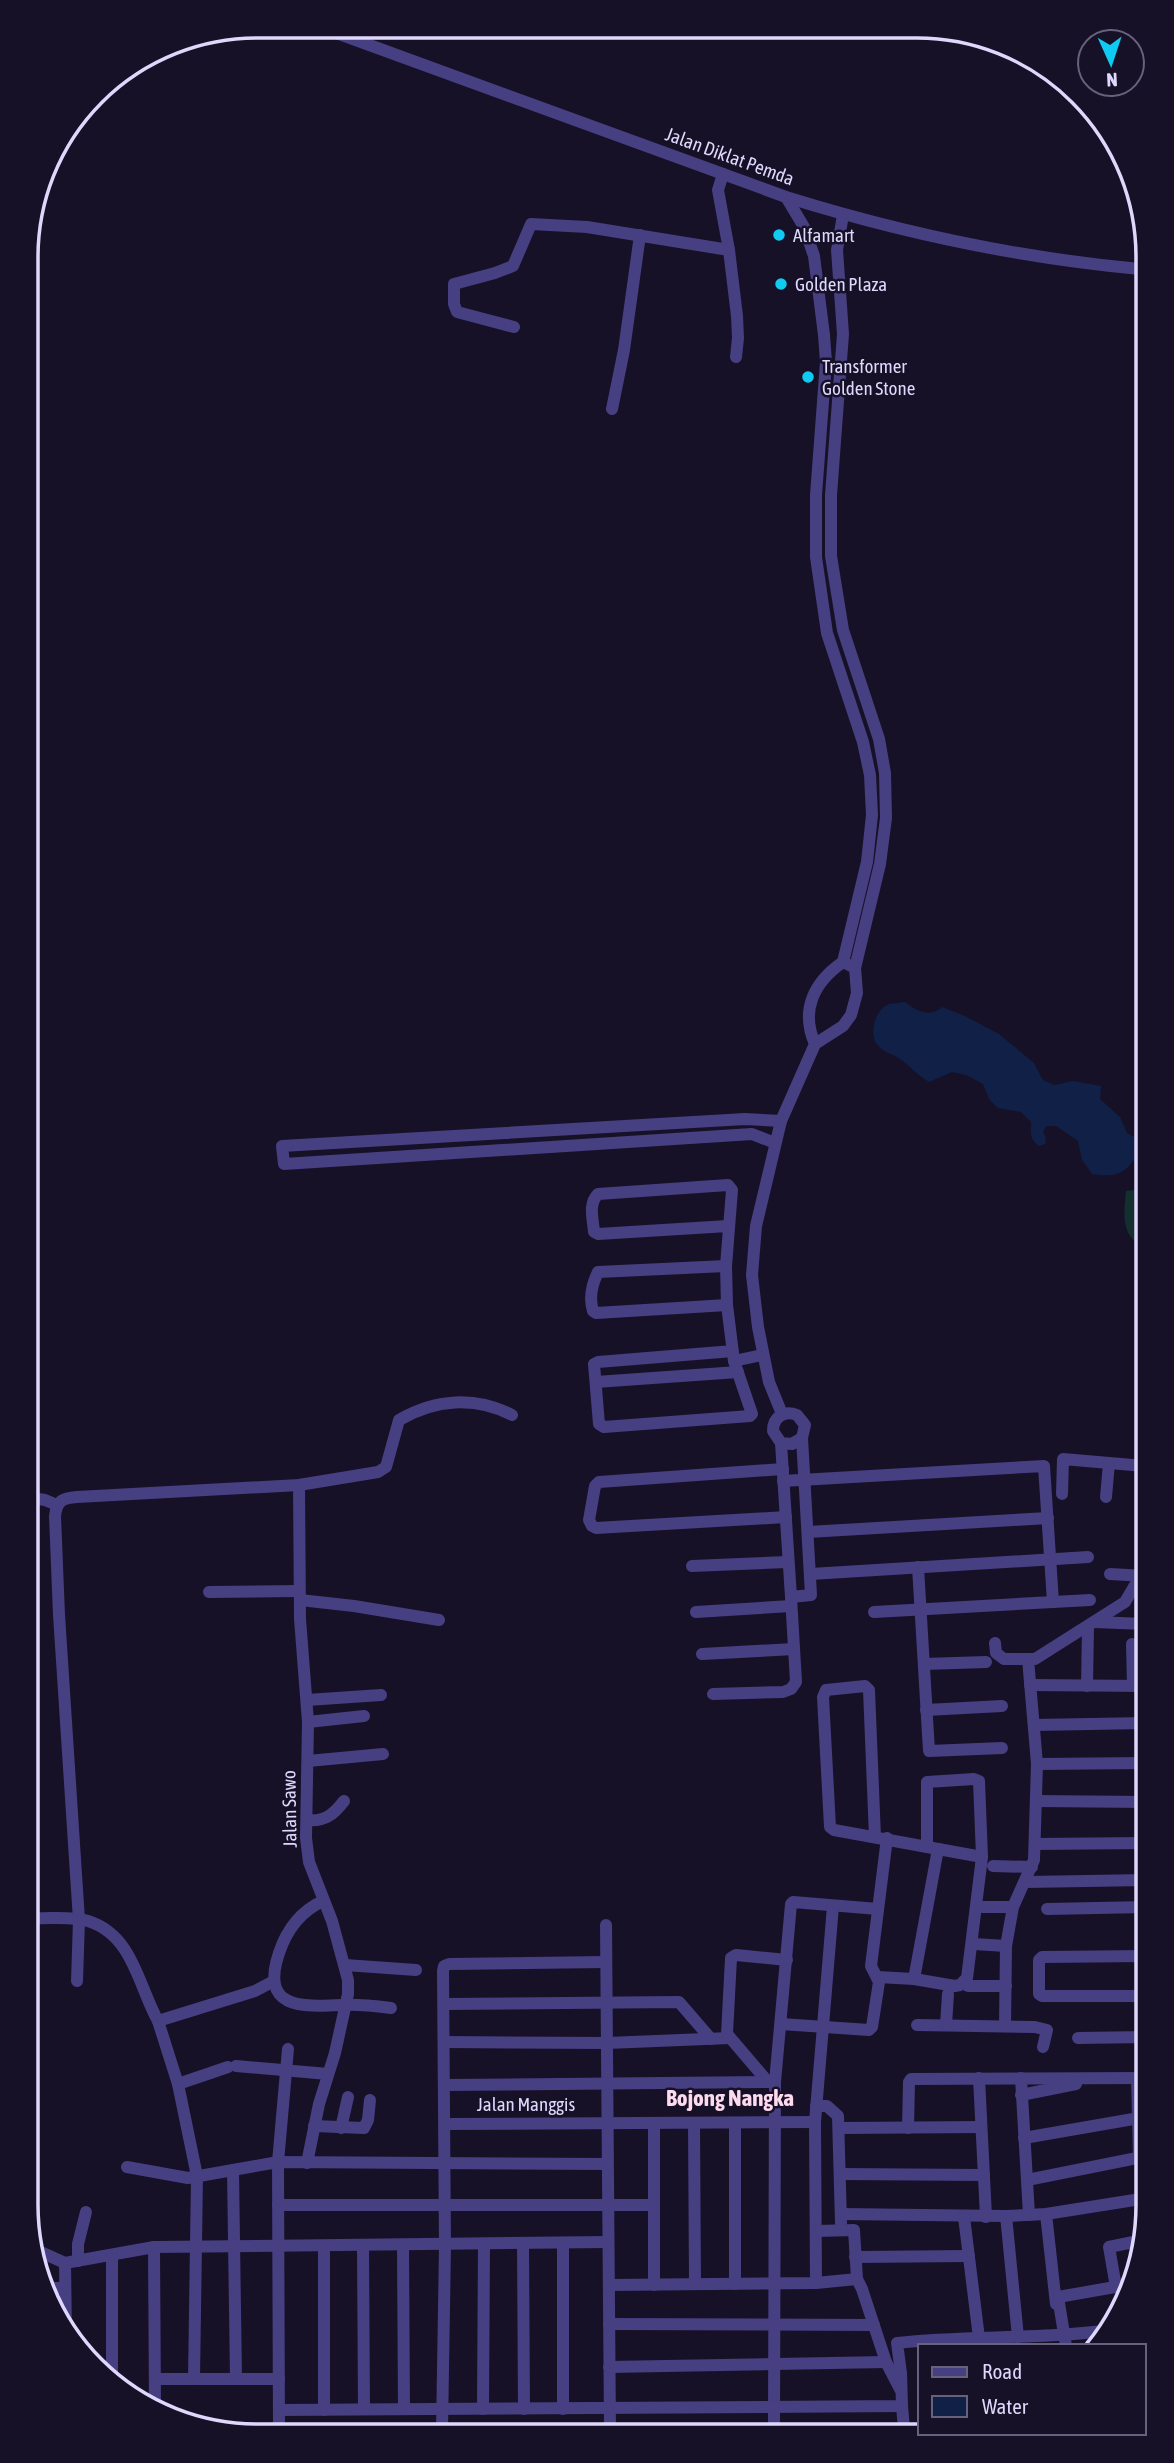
<svg xmlns="http://www.w3.org/2000/svg" width="1174" height="2463" font-family="'Asap Condensed',sans-serif">
	<rect width="100%" height="100%" fill="#161126"/>
	<path fill="#142f30" d="M1143,1189L1144,1248C1120,1235 1124,1214 1126,1191Z"/>
	<path fill="#102046" d="M905,1002C916,1011 931,1018 942,1007L965,1016L999,1034L1034,1063L1043,1080L1054,1085L1073,1081L1101,1086L1100,1099L1120,1117L1127,1133L1138,1139L1141,1149C1127,1173 1119,1178 1092,1174L1082,1160L1078,1141L1056,1126H1047L1043,1131L1046,1138L1045,1144L1039,1146C1029,1139 1031,1133 1031,1122L1021,1112L998,1108L989,1099L983,1084L966,1075L952,1072L929,1082C916,1074 914,1070 903,1061C895,1054 882,1053 876,1043C869,1031 876,1009 889,1004C894,1003 900,1003 905,1002Z"/>
	<g fill="none" stroke-linecap="round" stroke-linejoin="round">
		<g stroke="#463f82" stroke-width="12">
			<path d="M320,27L786,197C902,233 1019,258 1140,269"/>
			<path d="M723,174L718,190L729,250L737,316L738,338L736,357"/>
			<path d="M786,197L804,227L814,256L824,335L826,362L816,495V557L827,633L863,742L870,775L872,815L867,862L843,962"/>
			<path d="M843,215L837,250L843,334L831,495V556L843,630L879,739L885,773L886,818L880,864L855,968"/>
			<path d="M514,327L457,312L454,304V284L495,273L513,266L531,224L587,227L729,250"/>
			<path d="M612,409L624,350L640,235"/>
			<path d="M775,1143L752,1134L284,1164L282,1146L745,1119L781,1121"/>
			<path d="M728,1226L598,1234L594,1232C593,1219 588,1204 598,1194L728,1185L732,1190L726,1266L727,1305L734,1361L752,1414L750,1416L604,1427L599,1424L594,1364L598,1362L733,1351"/>
			<path d="M726,1266L598,1272C592,1284 589,1298 593,1311L596,1313L727,1305"/>
			<path d="M734,1361L762,1355"/>
			<path d="M596,1382L738,1372"/>
			<path d="M782,1414L769,1382L758,1327L752,1275L756,1226L781,1121L815,1044L843,1026L851,1015L857,993L855,968L843,962C814,982 800,1010 815,1044"/>
			<path d="M781,1443L792,1444L802,1438L805,1425L797,1415C784,1410 773,1417 773,1431L781,1443L791,1597L811,1595L802,1438"/>
			<path d="M783,1469L599,1482L595,1486L589,1520L592,1526L596,1528L786,1517"/>
			<path d="M783,1481L1044,1466L1053,1602"/>
			<path d="M299,1485L300,1619L308,1722L306,1838L309,1862L332,1921L348,1980V1994L335,2053L319,2104L307,2163"/>
			<path d="M1062,1494L1063,1459L1144,1466"/>
			<path d="M1106,1497L1109,1463"/>
			<path d="M32,1498L45,1500L57,1505"/>
			<path d="M808,1532L1048,1518"/>
			<path d="M692,1566L788,1562"/>
			<path d="M918,1567L929,1751L1002,1748"/>
			<path d="M811,1574L1088,1557"/>
			<path d="M1110,1574L1145,1576"/>
			<path d="M209,1592L299,1591"/>
			<path d="M300,1600L354,1606L439,1620"/>
			<path d="M696,1612L791,1606"/>
			<path d="M874,1612L1090,1600"/>
			<path d="M1094,1622L1145,1624"/>
			<path d="M995,1643L996,1653L1004,1659H1028"/>
			<path d="M1132,1644L1133,1686"/>
			<path d="M702,1654L794,1649"/>
			<path d="M924,1664L986,1662"/>
			<path d="M1030,1685L1145,1686"/>
			<path d="M1087,1686L1088,1626"/>
			<path d="M713,1694L783,1692L791,1689L796,1682L791,1597"/>
			<path d="M307,1700L381,1695"/>
			<path d="M926,1710L1002,1706"/>
			<path d="M308,1722L364,1716"/>
			<path d="M1034,1725L1145,1723"/>
			<path d="M308,1761L383,1754"/>
			<path d="M1037,1764L1146,1763"/>
			<path d="M1036,1801L1146,1802"/>
			<path d="M307,1820C325,1822 334,1814 344,1801"/>
			<path d="M875,1837L869,1690L865,1686L826,1690L823,1697L830,1827L834,1830L982,1857"/>
			<path d="M1035,1844L1146,1843"/>
			<path d="M993,1866L1032,1867"/>
			<path d="M1026,1882L1146,1880"/>
			<path d="M323,1901C301,1911 287,1929 279,1953C260,2009 301,2007 342,2005C358,2004 375,2006 391,2008"/>
			<path d="M982,1907H1013"/>
			<path d="M1047,1909L1146,1907"/>
			<path d="M33,1918C50,1919 72,1916 88,1921C133,1935 138,1985 158,2021"/>
			<path d="M606,1925L610,2430"/>
			<path d="M974,1944L1006,1946"/>
			<path d="M1146,1956L1042,1957L1039,1960V1994L1042,1996H1146"/>
			<path d="M345,1965L416,1970"/>
			<path d="M878,1977L914,1979L955,1986L960,1985L967,1978L982,1857L979,1781L974,1779L927,1782V1847"/>
			<path d="M914,1979L938,1849"/>
			<path d="M77,1981L79,1920L59,1615L55,1516C57,1500 63,1498 77,1497L299,1485L378,1472L386,1467L399,1420C435,1399 475,1396 512,1415"/>
			<path d="M968,1986H1006"/>
			<path d="M444,2004L679,2002L711,2039"/>
			<path d="M781,2024L869,2030L872,2027L879,1982L871,1966L887,1838"/>
			<path d="M917,2025L1035,2027L1047,2030L1043,2047"/>
			<path d="M946,2025L948,1994"/>
			<path d="M1005,2025L1006,1946L1013,1907L1034,1860L1037,1764L1028,1659H1035L1125,1602L1145,1568"/>
			<path d="M1078,2038L1147,2037"/>
			<path d="M444,2042L607,2043L730,2038"/>
			<path d="M236,2066L328,2074"/>
			<path d="M979,2078L986,2217"/>
			<path d="M1021,2078L1029,2215"/>
			<path d="M1137,2078L1139,2158"/>
			<path d="M768,2082L727,2034L731,1958L736,1955L787,1960"/>
			<path d="M775,2082L791,1904L793,1902L878,1909"/>
			<path d="M178,2084L228,2067"/>
			<path d="M445,2085L775,2082L774,2430"/>
			<path d="M1021,2095L1076,2084"/>
			<path d="M816,2106H827L838,2116L841,2223"/>
			<path d="M654,2123V2285"/>
			<path d="M694,2123L695,2284"/>
			<path d="M735,2123V2284"/>
			<path d="M445,2124L815,2122"/>
			<path d="M314,2126L364,2128L368,2120L370,2100"/>
			<path d="M341,2128L348,2097"/>
			<path d="M839,2128L981,2127"/>
			<path d="M908,2128L909,2082L911,2079L1147,2078"/>
			<path d="M1024,2138L1139,2118"/>
			<path d="M127,2167L188,2178L278,2162L607,2164"/>
			<path d="M233,2170L236,2379"/>
			<path d="M840,2174L984,2175"/>
			<path d="M1027,2180L1147,2156"/>
			<path d="M278,2205H654"/>
			<path d="M841,2214L1006,2216L1046,2214L1147,2198"/>
			<path d="M1046,2214L1056,2304"/>
			<path d="M1006,2216L1018,2337"/>
			<path d="M964,2217L979,2338"/>
			<path d="M563,2243V2409"/>
			<path d="M523,2244L524,2409"/>
			<path d="M403,2245L404,2409"/>
			<path d="M363,2246L364,2409"/>
			<path d="M154,2247L155,2404"/>
			<path d="M34,2249L65,2263L154,2247L608,2242"/>
			<path d="M112,2256V2382"/>
			<path d="M855,2257L969,2256"/>
			<path d="M78,2261V2244L86,2212"/>
			<path d="M65,2263L66,2335"/>
			<path d="M857,2279L862,2289L886,2362L900,2389"/>
			<path d="M816,2283L815,2122L833,1906"/>
			<path d="M609,2285L816,2283L857,2279L854,2230L817,2231"/>
			<path d="M1116,2287L1109,2247L1143,2240"/>
			<path d="M45,2288H65"/>
			<path d="M609,2324L874,2325"/>
			<path d="M1066,2346L1058,2297L1132,2284"/>
			<path d="M609,2367L886,2362"/>
			<path d="M155,2379H279"/>
			<path d="M194,2379L197,2176L178,2084L158,2021L255,1991L272,1982"/>
			<path d="M902,2406L904,2429"/>
			<path d="M483,2409L484,2245"/>
			<path d="M279,2410L902,2406L901,2373L897,2343C967,2335 1039,2340 1109,2330"/>
			<path d="M324,2410V2246"/>
			<path d="M442,2431L445,2246L443,1971L444,1966L449,1964L606,1962"/>
			<path d="M279,2432L278,2162L288,2049"/>
		</g>
	</g>
	<g fill="#10cbf1" stroke="#161126" stroke-width="2.5">
		<circle cx="779" cy="235" r="7"/>
		<circle cx="781" cy="284" r="7"/>
		<circle cx="808" cy="377" r="7"/>
	</g>
	<g text-anchor="middle" stroke-width="5" stroke-linejoin="round" paint-order="stroke">
		<g font-size="19" fill="#dfd8fd" stroke="#161126">
			<text transform="translate(730 156) rotate(20)" y="7">Jalan Diklat Pemda</text>
			<text transform="translate(289 1809) rotate(-91)" y="7">Jalan Sawo</text>
			<text x="526" y="2111">Jalan Manggis</text>
		</g>
		<g font-size="19" fill="#dfd8fd" stroke="#161126" text-anchor="start">
			<text x="793" y="242">Alfamart</text>
			<text x="795" y="291">Golden Plaza</text>
			<text x="822" y="373">Transformer<tspan x="822" dy="22">Golden Stone</tspan></text>
		</g>
		<g font-size="23" font-weight="bold" fill="#fddaee" stroke="#161126">
			<text x="730" y="2106">Bojong Nangka</text>
		</g>
	</g>
	<path d="M0 0H1174V2463H0ZM257 38H917A219 219 0 0 1 1136 257V2205A219 219 0 0 1 917 2424H257A219 219 0 0 1 38 2205V257A219 219 0 0 1 257 38Z" fill="#161126" fill-rule="evenodd"/>
	<path fill="none" stroke="#dfd8fd" stroke-width="3.5" d="M257 38H917A219 219 0 0 1 1136 257V2205A219 219 0 0 1 917 2424H257A219 219 0 0 1 38 2205V257A219 219 0 0 1 257 38Z"/>
	<rect x="918" y="2344" width="228" height="91" fill="#161126" stroke="#66617c" stroke-width="2"/>
	<rect x="932" y="2367" width="35" height="10" fill="#463f82" stroke="#66617c" stroke-width="2"/>
	<text x="982" y="2379" font-size="21" fill="#dfd8fd">Road</text>
	<rect x="932" y="2396" width="35" height="21" fill="#102046" stroke="#66617c" stroke-width="2"/>
	<text x="982" y="2414" font-size="21" fill="#dfd8fd">Water</text>
	<g transform="translate(1111 63) rotate(177)"><circle r="33" fill="#161126" stroke="#66617c" stroke-width="2"/>
	<path d="M0-5L12 26L0 18L-12 26Z" fill="#10cbf1"/>
	<text y="-10" font-size="19" font-weight="bold" text-anchor="middle" fill="#dfd8fd">N</text>
	</g>
</svg>
